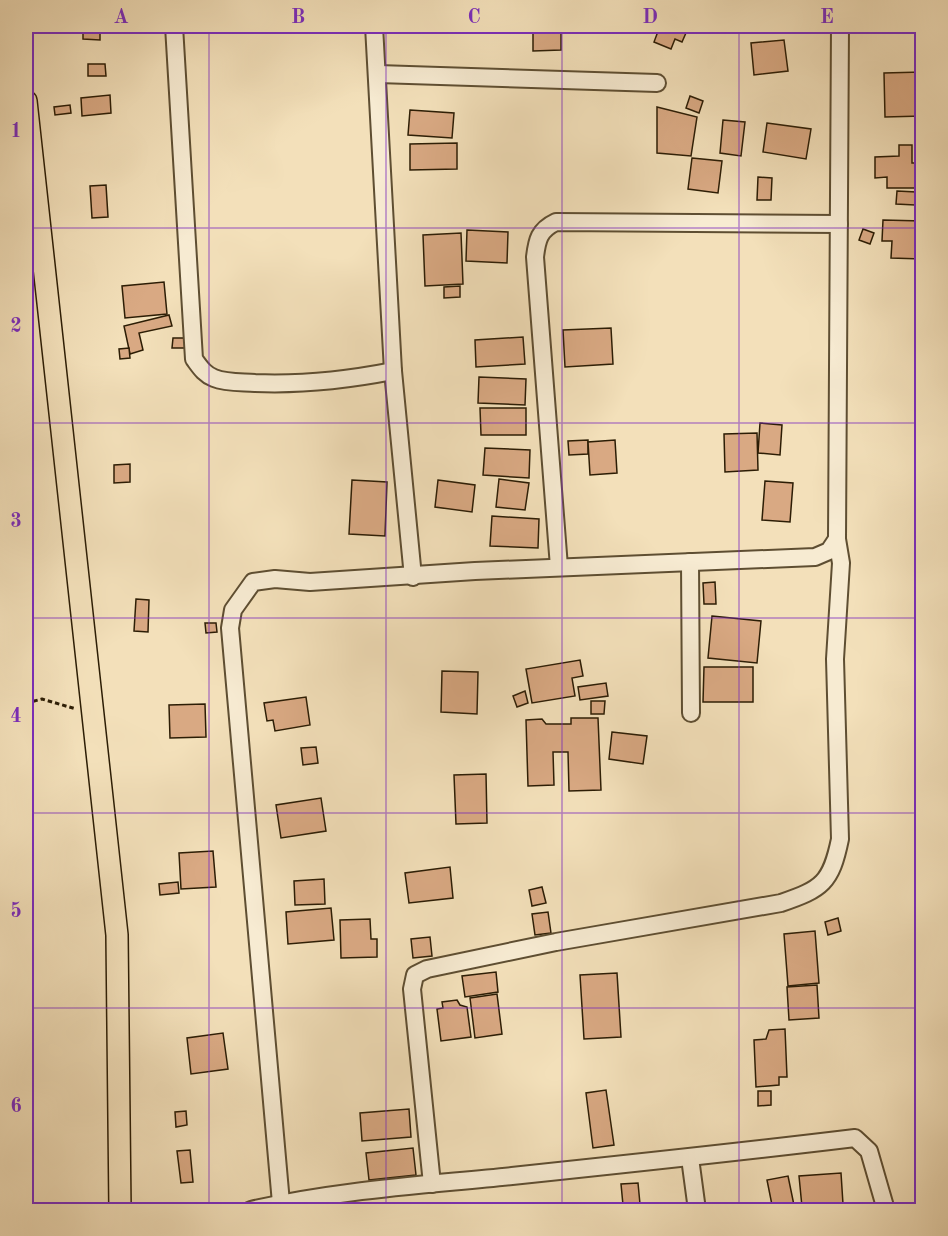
<svg xmlns="http://www.w3.org/2000/svg" width="948" height="1236" font-family="'Old Standard TT',serif">
	<rect width="100%" height="100%" fill="#f3e0ba"/>
	<filter id="stains"><feTurbulence type="fractalNoise" baseFrequency=".00333" numOctaves="4"/><feColorMatrix values="0 0 0 0 .2 0 0 0 0 .09 0 0 0 0 .02 0 0 0 .5 -.17"/></filter>
	<radialGradient id="worn" r=".72"><stop offset=".6" stop-color="#630" stop-opacity="0"/><stop offset="1" stop-color="#630" stop-opacity=".3"/></radialGradient>
	<g fill="#d9a983" stroke="#2c1d05" stroke-width="1.5">
		<path d="M83,26H100V40L83,39Z"/>
		<path d="M533,26H561V50L533,51Z"/>
		<path d="M660,26H689L682,42L675,39L671,49L654,42Z"/>
		<path d="M784,40L788,71L754,75L751,43Z"/>
		<path d="M88,64H105L106,76H88Z"/>
		<path d="M922,72V116L885,117L884,73Z"/>
		<path d="M110,95L111,113L82,116L81,98Z"/>
		<path d="M690,96L703,101L699,113L686,108Z"/>
		<path d="M70,105L71,113L55,115L54,107Z"/>
		<path d="M657,107L697,117L691,156L657,153Z"/>
		<path d="M410,110L454,113L452,138L408,135Z"/>
		<path d="M723,120L745,122L741,156L720,153Z"/>
		<path d="M767,123L811,129L806,159L763,152Z"/>
		<path d="M457,143V169L410,170V144Z"/>
		<path d="M899,145H912V163H922V188H887V177L875,178V157L899,156Z"/>
		<rect x="915" y="149" width="7" height="13"/>
		<path d="M692,158L722,161L718,193L688,189Z"/>
		<path d="M758,177L772,178L771,200H757Z"/>
		<path d="M106,185L108,217L92,218L90,186Z"/>
		<path d="M897,191L916,192L915,205L896,204Z"/>
		<path d="M883,220L922,221V259L891,258L892,241H882Z"/>
		<path d="M863,229L874,233L870,244L859,240Z"/>
		<path d="M467,230L508,232L507,263L466,261Z"/>
		<path d="M461,233L463,284L425,286L423,235Z"/>
		<path d="M164,282L167,314L125,318L122,286Z"/>
		<path d="M460,286V297L444,298V287Z"/>
		<path d="M169,315L172,326L139,333L143,350L130,354L124,326Z"/>
		<path d="M611,328L613,364L565,367L563,330Z"/>
		<path d="M523,337L525,364L476,367L475,340Z"/>
		<path d="M173,338H186L185,348H172Z"/>
		<path d="M129,348L130,358L120,359L119,349Z"/>
		<path d="M479,377L526,379L525,405L478,403Z"/>
		<path d="M480,408H526V435H481Z"/>
		<path d="M760,423L782,425L780,455L758,453Z"/>
		<path d="M757,433L758,470L725,472L724,434Z"/>
		<path d="M588,440V454L569,455L568,441Z"/>
		<path d="M615,440L617,473L590,475L588,442Z"/>
		<path d="M485,448L530,450L529,478L483,475Z"/>
		<path d="M130,464V482L114,483V465Z"/>
		<path d="M499,479L529,483L525,510L496,507Z"/>
		<path d="M352,480L387,482L385,536L349,534Z"/>
		<path d="M438,480L475,485L472,512L435,507Z"/>
		<path d="M765,481L793,483L790,522L762,520Z"/>
		<path d="M492,516L539,519L538,548L490,546Z"/>
		<path d="M715,582L716,604H704L703,583Z"/>
		<path d="M136,599L149,600L148,632L134,631Z"/>
		<path d="M712,616L761,621L757,663L708,658Z"/>
		<path d="M205,623H216L217,632L206,633Z"/>
		<path d="M580,660L583,676L572,678L575,696L532,703L526,669Z"/>
		<path d="M704,667H753V702H703Z"/>
		<path d="M442,671L478,672L477,714L441,712Z"/>
		<path d="M606,683L608,696L580,700L578,687Z"/>
		<path d="M525,691L528,703L517,707L513,696Z"/>
		<path d="M306,697L310,725L275,731L273,720L267,721L264,703Z"/>
		<path d="M591,701H605L604,714H591Z"/>
		<path d="M205,704L206,737L170,738L169,705Z"/>
		<path d="M571,718H598L601,790L569,791L568,752H553L554,785L528,786L526,720L542,719L546,724H571Z"/>
		<path d="M612,732L647,736L643,764L609,759Z"/>
		<path d="M316,747L318,763L303,765L301,748Z"/>
		<path d="M486,774L487,823L456,824L454,775Z"/>
		<path d="M321,798L326,831L281,838L276,805Z"/>
		<path d="M213,851L216,887L181,889L179,853Z"/>
		<path d="M450,867L453,898L409,903L405,873Z"/>
		<path d="M324,879L325,904L295,905L294,881Z"/>
		<path d="M178,882L179,893L160,895L159,884Z"/>
		<path d="M542,887L546,903L532,906L529,890Z"/>
		<path d="M331,908L334,940L288,944L286,912Z"/>
		<path d="M548,912L551,933L535,935L532,914Z"/>
		<path d="M838,918L841,931L828,935L825,922Z"/>
		<path d="M370,919L371,939H377V957L341,958L340,920Z"/>
		<path d="M815,931L819,983L788,986L784,934Z"/>
		<path d="M430,937L432,956L413,958L411,939Z"/>
		<path d="M496,972L498,992L465,997L462,976Z"/>
		<path d="M617,973L621,1037L584,1039L580,975Z"/>
		<path d="M817,985L819,1018L789,1020L787,987Z"/>
		<path d="M497,994L502,1034L475,1038L470,998Z"/>
		<path d="M457,1000L460,1005L467,1007L471,1037L441,1041L437,1009L443,1008L442,1002Z"/>
		<path d="M785,1029L787,1077H779V1085L756,1087L754,1040L766,1039L769,1030Z"/>
		<path d="M223,1033L228,1069L191,1074L187,1038Z"/>
		<path d="M606,1090L614,1145L593,1148L586,1093Z"/>
		<path d="M758,1091H771V1105L758,1106Z"/>
		<path d="M409,1109L411,1137L362,1141L360,1113Z"/>
		<path d="M186,1111L187,1125L176,1127L175,1112Z"/>
		<path d="M413,1148L416,1175L369,1180L366,1153Z"/>
		<path d="M190,1150L193,1182L181,1183L177,1151Z"/>
		<path d="M841,1173L843,1204L802,1207L799,1176Z"/>
		<path d="M788,1176L795,1210H773L767,1180Z"/>
		<path d="M638,1183L640,1204L623,1205L621,1184Z"/>
		<path d="M865,1204L866,1210H810Z"/>
	</g>
	<g fill="none" stroke-linecap="round" stroke-linejoin="round">
		<defs>
			<g id="minor">
				<path d="M174,26L194,359C200,367 204,374 214,378C226,383 241,382 255,383C302,385 347,380 393,371"/>
				<path d="M374,26L393,371L413,577"/>
				<path d="M378,74L657,83"/>
				<path d="M690,562L691,713"/>
				<path d="M559,567L535,257C537,240 539,230 556,222L839,224"/>
				<path d="M690,1158L697,1210"/>
				<path d="M432,1184L412,989L415,975L427,969L556,942L781,903C822,889 831,883 840,839L835,659L841,563L837,539"/>
				<path d="M281,1203L230,628L233,610L253,582L275,579L310,582L475,571L815,557L829,551L837,539L840,26"/>
				<path d="M251,1210C336,1190 426,1185 512,1176C626,1164 740,1152 855,1138L869,1151L886,1210"/>
			</g>
			<path id="major" d="M26,101L117,935L120,1210"/>
		</defs>
		<use href="#minor" stroke="#5e4e32" stroke-width="20"/>
		<use href="#major" stroke="#2c1d05" stroke-width="24"/>
		<path stroke="#2c1d05" stroke-width="3" stroke-dasharray="4.5 3" stroke-linecap="butt" d="M26,703L42,699L76,709"/>
		<use href="#minor" stroke="#f7ebd2" stroke-width="16"/>
		<use href="#major" stroke="#f3e0ba" stroke-width="21"/>
	</g>
	<path fill="none" stroke="#7b2cbf" stroke-width="1.5" stroke-opacity="0.55" d="M209,26V1210M386,26V1210M562,26V1210M739,26V1210M26,228H922M26,423H922M26,618H922M26,813H922M26,1008H922"/>
	<rect width="948" height="1236" fill="none" stroke="#f3e0ba" stroke-width="66"/>
	<rect x="33" y="33" width="882" height="1170" fill="none" stroke="#7b2cbf" stroke-width="2"/>
	<g font-size="20" text-anchor="middle" font-weight="bold" fill="#7b2cbf">
		<text x="121" y="23">A</text>
		<text x="298" y="23">B</text>
		<text x="474" y="23">C</text>
		<text x="650" y="23">D</text>
		<text x="827" y="23">E</text>
		<text x="16" y="137">1</text>
		<text x="16" y="332">2</text>
		<text x="16" y="527">3</text>
		<text x="16" y="722">4</text>
		<text x="16" y="917">5</text>
		<text x="16" y="1112">6</text>
	</g>
	<rect width="100%" height="100%" filter="url(#stains)"/>
	<rect width="100%" height="100%" fill="url(#worn)"/>
</svg>
